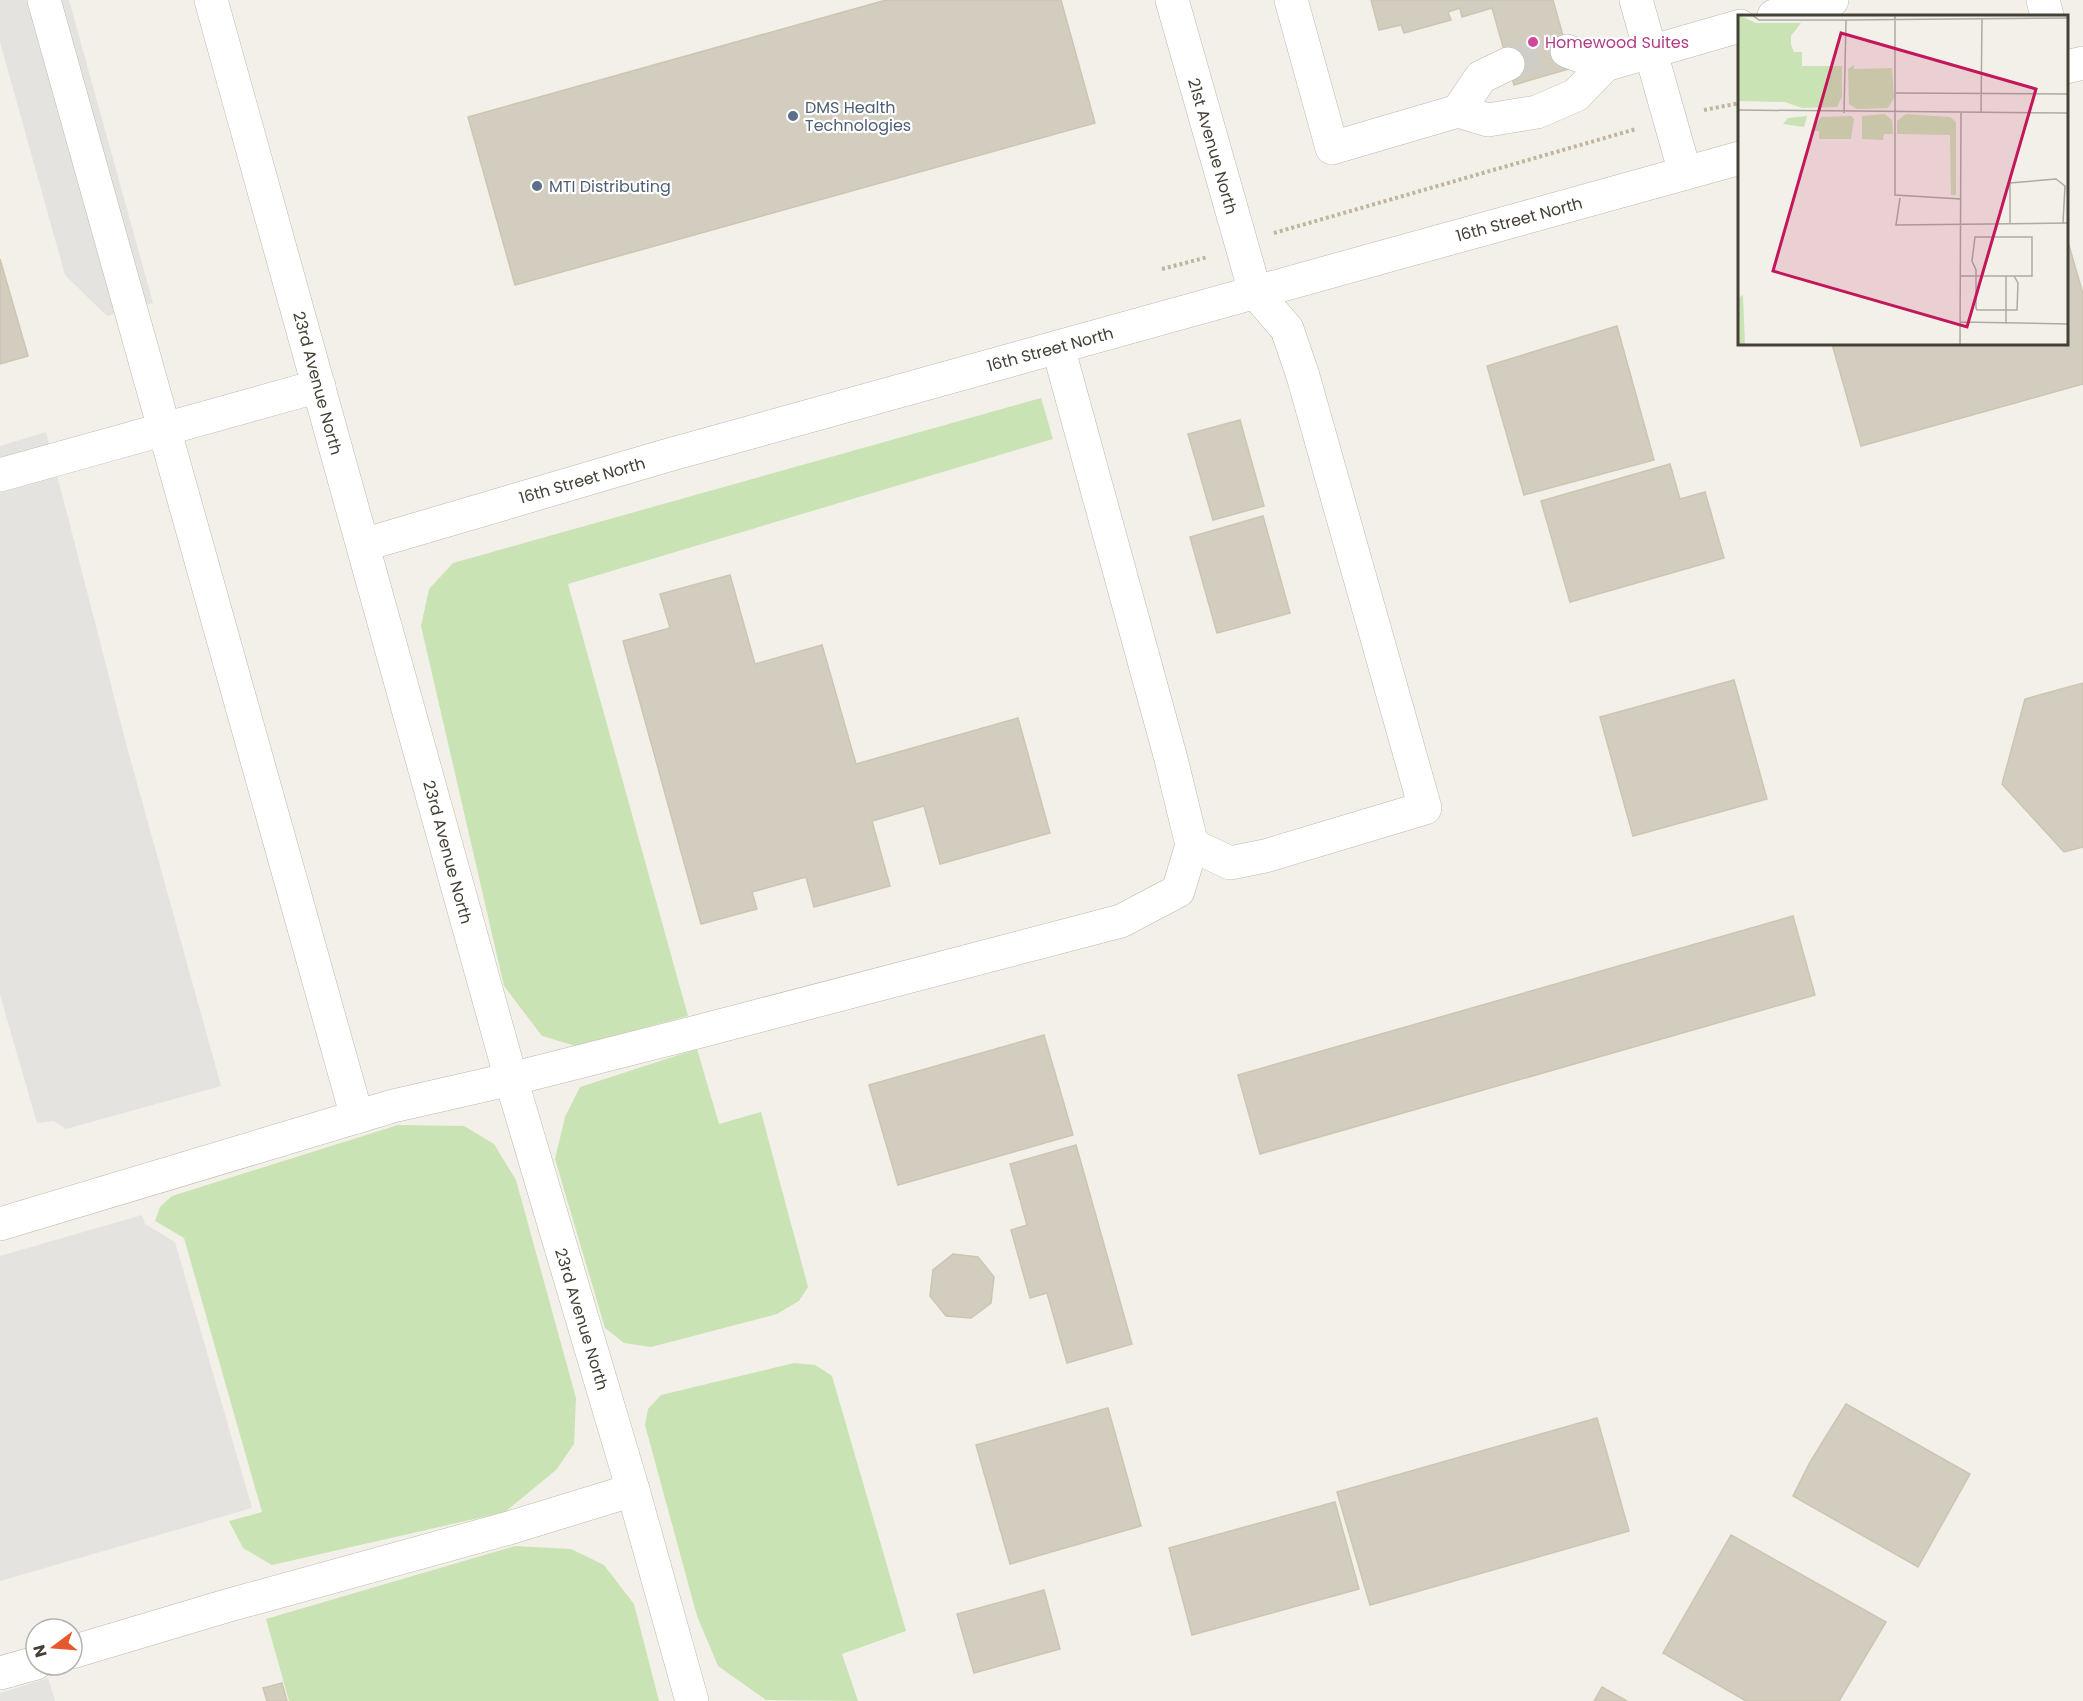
<svg xmlns="http://www.w3.org/2000/svg" width="2083" height="1701" font-family="Poppins,sans-serif">
	<rect width="100%" height="100%" fill="#f2f0e8"/>
	<g fill="#cae3b5">
		<path d="M1041,398L1053,439L568,584L688,1016L576,1046L542,1036L504,986L421,626L429,589L453,563Z"/>
		<path d="M697,1049L719,1124L761,1112L808,1287L799,1301L777,1314L651,1347L624,1343L605,1328L555,1159L565,1117L580,1087Z"/>
		<path d="M398,1125L464,1126L494,1144L516,1180L576,1398L574,1444L556,1470L505,1512L272,1565L243,1548L229,1521L262,1512L184,1238L155,1221L160,1207L172,1196Z"/>
		<path d="M794,1363L815,1365L832,1376L906,1631L842,1654L858,1701L766,1700L718,1666L697,1616L645,1425L648,1409L661,1395Z"/>
		<path d="M515,1546L571,1549L604,1565L634,1604L659,1701H289L266,1619Z"/>
	</g>
	<g fill="#e4e3e0">
		<path d="M0,0H69L153,303L107,316L65,275L0,42Z"/>
		<path d="M46,432L127,747L221,1086L66,1129L54,1121L37,1123L0,995V446Z"/>
		<path d="M142,1215L145,1224L175,1242L252,1508L0,1581V1256Z"/>
		<path d="M48,1678L55,1701H0V1693Z"/>
	</g>
	<g fill="#d3cdbf" stroke="#cdc5b2" stroke-width="1.5">
		<path d="M886,0H1061L1095,123L515,285L468,117Z"/>
		<path d="M1371,0H1553L1572,68L1514,85L1492,8L1462,17L1460,8L1448,12L1451,20L1404,33L1401,25L1379,30Z"/>
		<path d="M2066,235L2083,294V384L1861,446L1832,344H2066Z"/>
		<path d="M0,259L28,356L0,364Z"/>
		<path d="M1617,326L1654,460L1524,495L1487,366Z"/>
		<path d="M1240,420L1264,506L1213,520L1188,434Z"/>
		<path d="M1670,464L1680,499L1705,492L1724,558L1570,602L1541,501Z"/>
		<path d="M1263,516L1290,613L1217,633L1190,537Z"/>
		<path d="M730,575L755,664L822,645L856,764L1018,718L1050,833L940,864L924,806L872,821L890,886L814,907L806,877L752,892L757,909L701,924L623,641L670,628L660,594Z"/>
		<path d="M1734,680L1767,799L1633,836L1600,717Z"/>
		<path d="M2083,683V847L2064,852L2002,784L2025,699Z"/>
		<path d="M1793,916L1815,995L1260,1154L1238,1075Z"/>
		<path d="M1044,1035L1073,1135L898,1185L869,1085Z"/>
		<path d="M1076,1145L1132,1344L1067,1363L1047,1293L1030,1298L1011,1230L1027,1225L1010,1164Z"/>
		<path d="M953,1254L978,1257L994,1277L991,1303L971,1318L946,1316L930,1296L933,1270Z"/>
		<path d="M1846,1404L1970,1474L1918,1567L1793,1496L1810,1462Z"/>
		<path d="M1108,1408L1141,1526L1010,1564L976,1445Z"/>
		<path d="M1597,1418L1629,1531L1370,1605L1337,1492Z"/>
		<path d="M1335,1502L1359,1589L1192,1635L1169,1548Z"/>
		<path d="M1731,1535L1886,1622L1839,1701H1746L1663,1653Z"/>
		<path d="M1044,1590L1060,1649L974,1673L957,1614Z"/>
		<path d="M282,1683L287,1701H267L263,1688Z"/>
		<path d="M1602,1687L1627,1701H1594Z"/>
	</g>
	<g fill="none" stroke-linecap="round" stroke-linejoin="round">
		<path stroke="#cfcdc5" stroke-width="33" stroke-dasharray="33 16" stroke-linecap="butt" d="M1508,64L1534,56L1567,51"/>
		<defs>
			<g id="minor">
				<path d="M44,0L357,1117"/>
				<path d="M211,0L511,1079L633,1490L692,1701"/>
				<path d="M1172,0L1255,292L1287,329L1303,376L1425,808L1265,856L1230,863L1192,845"/>
				<path d="M1291,0L1332,148L1458,111L1488,120L1537,112L1576,95L1605,65L1740,26"/>
				<path d="M1636,0L1685,173"/>
				<path d="M2043,0L2047,16"/>
				<path d="M1774,16L1832,0"/>
				<path d="M1567,51L1605,65"/>
				<path d="M2066,67L2083,63"/>
				<path d="M1458,111L1481,77L1508,64"/>
				<path d="M0,475L319,386"/>
				<path d="M363,545L665,456L1740,158"/>
				<path d="M0,1224L393,1106L511,1079L693,1033L1121,921L1178,891L1192,845L1171,759L1058,347"/>
				<path d="M72,1652L226,1606L509,1528L633,1490"/>
				<path d="M0,1673L36,1663"/>
			</g>
		</defs>
		<use href="#minor" stroke="#bdb9ac" stroke-width="34"/>
		<g stroke="#beb59e" stroke-width="4" stroke-dasharray="3 3" stroke-linecap="butt">
			<path d="M1704,110L1740,103"/>
			<path d="M1274,233L1636,129"/>
			<path d="M1162,269L1208,257"/>
		</g>
		<use href="#minor" stroke="#fff" stroke-width="33"/>
	</g>
	<circle fill="#d1479c" stroke="#fff" stroke-width="2" cx="1533" cy="42" r="6"/>
	<g fill="#5c6f8a" stroke="#fff" stroke-width="2">
		<circle cx="793" cy="116" r="6"/>
		<circle cx="537" cy="186" r="6"/>
	</g>
	<g text-anchor="middle" stroke-width="4.5" stroke-linejoin="round" paint-order="stroke">
		<g font-size="16" fill="#b23c85" stroke="#fff" text-anchor="start">
			<text x="1545" y="48">Homewood Suites</text>
		</g>
		<g font-size="16" fill="#4e5e75" stroke="#fff" text-anchor="start">
			<text x="805" y="113">DMS Health<tspan x="805" dy="18">Technologies</tspan></text>
			<text x="549" y="192">MTI Distributing</text>
		</g>
		<g font-size="16" fill="#454137" stroke="#fff">
			<text transform="translate(1213 146) rotate(74)" y="6">21st Avenue North</text>
			<text transform="translate(1519 219) rotate(-15)" y="6">16th Street North</text>
			<text transform="translate(1050 349) rotate(-15)" y="6">16th Street North</text>
			<text transform="translate(318 383) rotate(75)" y="6">23rd Avenue North</text>
			<text transform="translate(582 480) rotate(-16)" y="6">16th Street North</text>
			<text transform="translate(448 852) rotate(75)" y="6">23rd Avenue North</text>
			<text transform="translate(582 1319) rotate(73)" y="6">23rd Avenue North</text>
		</g>
	</g>
	<g transform="translate(1738 15)">
		<rect width="330" height="330" fill="#f2f0e8"/>
		<path d="M0,0L18,8H63L53,21V29L56,37H64V51H104V82L99,92L64,93L47,87L0,86ZM116,50V54L154,53L156,83L150,93L119,94L111,89L110,54ZM147,99L154,105L155,119H146L145,125L124,124V101ZM168,99L212,102L218,107V180H213L212,120L159,119V106ZM69,101L66,112L45,109L50,103ZM113,101L116,104L113,124H81V116H73L83,102ZM5,280L7,330H0V283Z" fill="#cae3b5"/>
		<path fill="none" stroke="#adaaa1" stroke-width="1.5" d="M14,0L21,5H108M157,1V180L223,184M158,78L330,79M0,95L330,98M106,98L108,5L330,3M243,98L244,3M162,183L158,210L330,208M272,208V168L318,164L327,171L325,208M223,261H294V222H237L234,246L238,255V293L239,295H279L280,268L276,261M222,307L330,309M268,309V261M222,330L223,98"/>
		<path fill="#c2185b" fill-opacity="0.15" stroke="#c2185b" stroke-width="3" d="M103,18L298,74L229,312L35,256Z"/>
		<rect width="330" height="330" fill="none" stroke="#454137" stroke-width="3"/>
	</g>
	<g transform="translate(54 1647) rotate(254)"><circle r="28" fill="#ffffff" stroke="#b5b3af" stroke-width="1.5"/>
	<path d="M0-4.5L10 22L0 15L-10 22Z" fill="#e6592c"/>
	<text y="-9" font-size="16" font-weight="bold" text-anchor="middle" fill="#454137">N</text>
	</g>
</svg>
